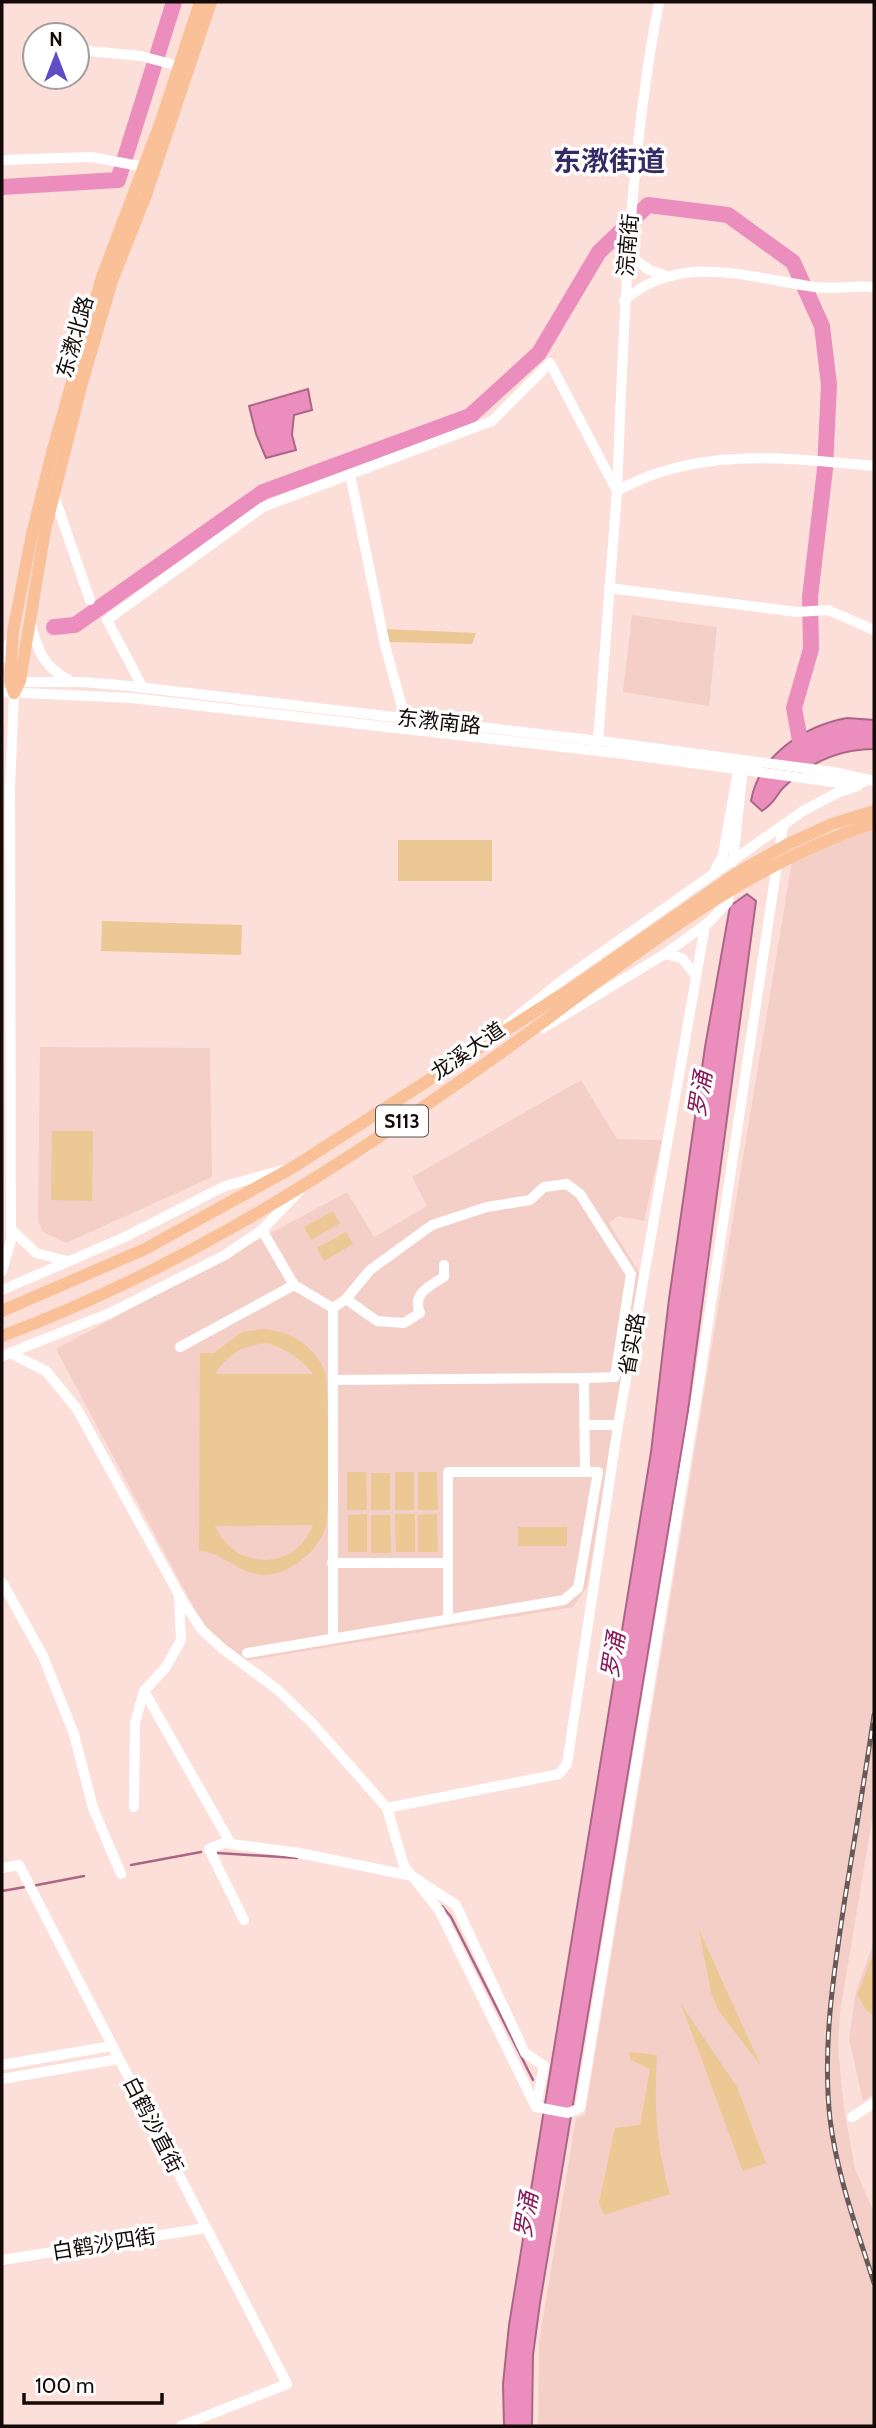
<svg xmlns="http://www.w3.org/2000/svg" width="876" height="2428" font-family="Cabin,'Noto Sans SC',sans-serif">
	<rect width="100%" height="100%" fill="#fcdfd9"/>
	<g fill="#f3cfc7">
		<path d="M632,615L717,627L709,706L623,692Z"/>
		<path d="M874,827V1808L840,2012L838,2048L844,2109L855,2169L874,2213V2426H538L539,2343L576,2118L585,2115L792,861Z"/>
		<path d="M40,1047L210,1048L212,1177L66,1243L43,1232L38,1221Z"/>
		<path d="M581,1080L617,1139L662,1140L644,1221L618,1216L609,1223L640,1274L587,1587L573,1607L239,1662L203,1625L56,1349L347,1192L374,1237L427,1206L412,1177Z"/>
		<path d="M874,1942V2094L863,2101L849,2039L856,1991Z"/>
	</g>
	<g fill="#ecc894" fill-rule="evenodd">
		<path d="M386,629L476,633L472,644L389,642Z"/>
		<rect x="398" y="840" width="94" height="41"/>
		<path d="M102,921L242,925L241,955L101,951Z"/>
		<path d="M52,1131H93L92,1201L51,1200Z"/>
		<path d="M333,1211L340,1223L311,1240L304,1227Z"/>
		<path d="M346,1232L353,1244L324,1261L317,1248Z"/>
		<path d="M262,1329C291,1331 312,1344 325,1371C329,1379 330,1515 326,1526C320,1546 302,1563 283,1571C244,1586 230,1552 199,1551L200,1353H214L242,1332ZM267,1343C287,1349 300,1358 313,1374H215C228,1354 243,1345 267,1343ZM313,1525C295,1573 234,1570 215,1526Z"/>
		<path d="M347,1472H366L367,1510H347Z"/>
		<rect x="395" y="1472" width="19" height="38"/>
		<path d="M418,1472H437L438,1510H418Z"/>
		<rect x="371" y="1473" width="19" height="37"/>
		<path d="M367,1514V1552H348V1515Z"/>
		<path d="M415,1514V1552H396L395,1514Z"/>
		<path d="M437,1514L438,1552H418V1515Z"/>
		<path d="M371,1515H390L391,1553H371Z"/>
		<rect x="518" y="1527" width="49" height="19"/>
		<path d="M699,1930L761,2066L718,2010L711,1992Z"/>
		<path d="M874,1952V2015L867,2011L857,1995Z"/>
		<path d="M681,2004L737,2087L766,2163L743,2171Z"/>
		<path d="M629,2052L657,2055C654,2106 656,2145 670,2194L604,2215L599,2203L615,2128L640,2125L650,2069L631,2060Z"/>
	</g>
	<g fill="#ec8ebd" stroke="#ab6687" stroke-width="2">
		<path d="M308,389L312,410L294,415L292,435L296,450L266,458L256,434L249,406Z"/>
		<path d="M847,718L874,720V749C839,749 810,762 784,787C775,796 777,801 762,811L751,801C759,755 804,726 847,718Z"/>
		<path d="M747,894L756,901L688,1411L540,2303L533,2355L532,2426H504L503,2384L509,2325L651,1452L669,1299L705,1047L730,906Z"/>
	</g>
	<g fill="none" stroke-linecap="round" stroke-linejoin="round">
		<g stroke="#ab6687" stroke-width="2.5">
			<path d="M218,1853L297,1858"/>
			<path d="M131,1865L201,1852"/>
			<path d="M32,1886L84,1876"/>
			<path d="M2,1891L25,1887"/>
			<path d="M442,1906L451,1917L533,2080"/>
		</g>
		<g stroke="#ec8ebd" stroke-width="16">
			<path d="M2,187L118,180L174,2"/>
			<path d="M54,627L75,625L263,492L470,416L539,353L599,252L648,205L728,215L793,262L822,326L829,385L825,469L810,597L811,649L794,708L802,751"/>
		</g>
		<g stroke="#fff" stroke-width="10">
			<path d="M77,50L141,56L186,68"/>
			<path d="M2,160L91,157L145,167"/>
			<path d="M627,253L649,270L664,275"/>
			<path d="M624,301C679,251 750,278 815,287C835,290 854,285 874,287"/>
			<path d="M350,474L385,645L405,718"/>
			<path d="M617,490C624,327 628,163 659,2"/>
			<path d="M617,491C697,446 787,458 874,466"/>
			<path d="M53,493L90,600"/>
			<path d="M609,588L797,612L828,610L874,630"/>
			<path d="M31,624C37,649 44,668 69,680"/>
			<path d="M2,659L11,639"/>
			<path d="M2,682H83L129,686L608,742L834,772L874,781"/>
			<path d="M143,688L107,620L263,507L492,421L550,363L617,491L598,741"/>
			<path d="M2,692L132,698L624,754L840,783L864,782"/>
			<path d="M733,862L743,767"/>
			<path d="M715,870L723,855L739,765"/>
			<path d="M665,954L682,958L696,976"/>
			<path d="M508,1024L564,979L803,811L839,792L858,786"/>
			<path d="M543,1028L665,954L709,922L728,902L731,885"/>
			<path d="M11,1229L36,1253L67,1261"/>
			<path d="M262,1230L294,1285L333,1308V1638"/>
			<path d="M2,1271L11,1240L10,788L14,693"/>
			<path d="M2,1290L125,1237L225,1186L283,1170"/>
			<path d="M346,1299L377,1321L404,1323L420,1313C411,1294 431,1285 444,1277V1265"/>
			<path d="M333,1308L346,1299L370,1270L432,1225L487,1207L530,1200L544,1187L567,1184L580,1194L631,1274L615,1377L584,1378"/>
			<path d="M180,1347L294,1285"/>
			<path d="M10,1353L46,1371L77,1409L182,1600L202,1630L223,1649L278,1690L313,1724L387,1808L404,1866L439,1910L536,2107"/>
			<path d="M2,1356L110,1313L225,1255L262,1230L299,1191"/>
			<path d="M333,1380L584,1378L585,1472H448V1619"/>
			<path d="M584,1425H618"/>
			<path d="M332,1563H448"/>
			<path d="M2,1582L43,1656L74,1734L93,1808L121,1874"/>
			<path d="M247,1653L564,1600L578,1588L598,1472H585"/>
			<path d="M144,1691L231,1844L299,1853L412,1876L456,1905L525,2053L544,2066L536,2107"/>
			<path d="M134,1807L135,1723L144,1691L166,1667L181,1640L179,1598"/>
			<path d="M387,1808L559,1774L567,1764L618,1425L705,926"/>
			<path d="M229,1841L209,1849L244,1920"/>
			<path d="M2,1868L19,1865L287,2384L181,2426"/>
			<path d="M2,2065L112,2046"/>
			<path d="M2,2079L119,2059"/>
			<path d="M536,2107L568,2113L580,2108L700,1376L783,825"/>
			<path d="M852,2117L874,2103"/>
			<path d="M2,2260L206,2228"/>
		</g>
		<g stroke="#fac097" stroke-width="12">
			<path d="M14,693L20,681L45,530L82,383L112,281L146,195L211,2"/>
			<path d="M14,693L10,682L13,632L32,534L53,449L102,277L160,124L200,2"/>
			<path d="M2,1311L145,1249L292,1168L578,984L737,873L788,844L832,824L874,811"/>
			<path d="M2,1336C183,1269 345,1164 502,1052C619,968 735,868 874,823"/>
		</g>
		<defs>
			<path id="rail" d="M874,1715C865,1776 855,1837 845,1898C834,1971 822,2045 830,2119C837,2176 857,2229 874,2283"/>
		</defs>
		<use href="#rail" stroke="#6a5a57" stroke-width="5"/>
		<use href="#rail" stroke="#fff" stroke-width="2.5" stroke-dasharray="8" stroke-linecap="butt"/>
	</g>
	<g text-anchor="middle" stroke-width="7" stroke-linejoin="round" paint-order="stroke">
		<rect fill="#fff" stroke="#5a5453" stroke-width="2" x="376" y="1105.5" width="52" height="31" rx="5"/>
		<g font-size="19" font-weight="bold" fill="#130a09">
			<text x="402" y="1128">S113</text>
		</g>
		<g font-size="21" fill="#130a09" stroke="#fff">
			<text transform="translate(628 245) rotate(-85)" y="7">浣南街</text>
			<text transform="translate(75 337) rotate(-74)" y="7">东漖北路</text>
			<text transform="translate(439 722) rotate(6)" y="7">东漖南路</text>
			<text transform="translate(468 1051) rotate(-35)" y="7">龙溪大道</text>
			<text transform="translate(632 1344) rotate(-80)" y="7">省实路</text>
			<text transform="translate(153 2125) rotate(63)" y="7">白鹤沙直街</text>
			<text transform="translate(104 2244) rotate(-9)" y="7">白鹤沙四街</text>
		</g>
		<g font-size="23" font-style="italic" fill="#881a5b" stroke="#fff">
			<text transform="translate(700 1094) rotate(-81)" y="8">罗涌</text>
			<text transform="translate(613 1655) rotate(-81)" y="8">罗涌</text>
			<text transform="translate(526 2215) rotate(-81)" y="8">罗涌</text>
		</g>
		<g font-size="28" font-weight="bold" fill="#322b66" stroke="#fff">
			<text x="609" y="171">东漖街道</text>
		</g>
	</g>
	<rect width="876" height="2428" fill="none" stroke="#130a09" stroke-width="7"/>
	<g transform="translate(56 56)"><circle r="33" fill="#ffffff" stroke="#a19d9d" stroke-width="2"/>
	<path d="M0-5L12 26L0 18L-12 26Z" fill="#5f4dc6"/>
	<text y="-10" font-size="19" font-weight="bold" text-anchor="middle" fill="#130a09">N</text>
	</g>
	<path d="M24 2393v10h138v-10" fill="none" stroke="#130a09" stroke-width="3.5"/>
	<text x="35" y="2393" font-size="21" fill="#130a09" stroke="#ffffff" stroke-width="5" paint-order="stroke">100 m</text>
</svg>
